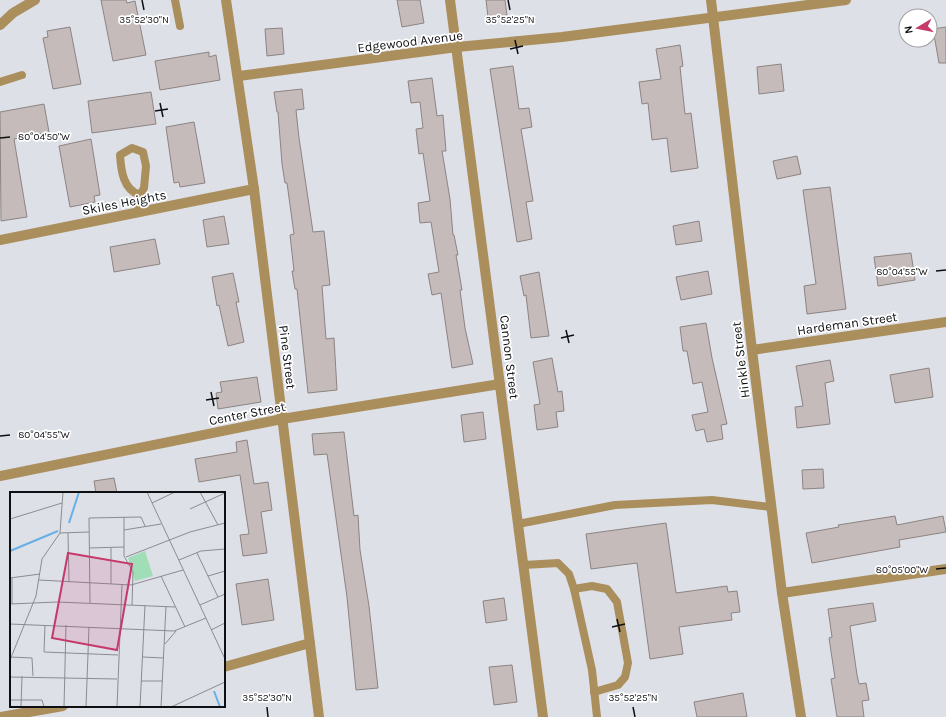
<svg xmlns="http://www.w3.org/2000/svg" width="946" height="717" font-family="Karla,sans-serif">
	<rect width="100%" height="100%" fill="#dee0e7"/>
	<g fill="#c4bbba" stroke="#8c8483">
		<path d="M101,0H126L127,3L135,1L146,55L113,61Z"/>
		<path d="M397,0H420L424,23L402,27Z"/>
		<path d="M486,0H505L507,15L488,17Z"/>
		<path d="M70,27L81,84L53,89L43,38L48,37L47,31Z"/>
		<path d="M946,27V63H939L933,29Z"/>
		<path d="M282,28L284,54L267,56L265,29Z"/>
		<path d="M680,45L683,66L680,67L685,114L691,113L698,168L671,172L667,138L652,140L648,103L642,104L639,82L661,79L656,49Z"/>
		<path d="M209,52V57L216,55L220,80L160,90L155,61Z"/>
		<path d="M781,64L784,91L759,94L757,67Z"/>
		<path d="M513,66L519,109L529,108L532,127L521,129L533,201L526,202L532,239L517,242L490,69Z"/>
		<path d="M432,78L437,116L443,115L446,151H442L450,199L453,235H454L458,255H456L462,290H460L465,328L473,364L452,368L441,293L432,295L428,274L439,272L431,222L420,223L418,203L430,201L423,153L419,154L416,129L423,128L420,102L411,103L408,81Z"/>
		<path d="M302,89L304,109L296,110L299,138L313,232L324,231L330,285L322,286L326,339L334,338L337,390L308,393L297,289H295L292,271H294L290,235L294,234L287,183H285L282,164L278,112H277L274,92Z"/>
		<path d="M151,92L156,124L92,133L88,101Z"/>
		<path d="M44,104L49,132L14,139L27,217L1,221L0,112Z"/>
		<path d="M194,122L205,183L180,187L179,182L174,183L166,127Z"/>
		<path d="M91,139L100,195L94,196L95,202L70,207L59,146Z"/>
		<path d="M797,156L801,174L777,179L773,161Z"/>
		<path d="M830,187L846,309L807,314L804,286L816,284L803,190Z"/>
		<path d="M224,216L229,244L207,247L203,220Z"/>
		<path d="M699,221L702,241L676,245L673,226Z"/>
		<path d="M155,239L160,264L114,272L110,247Z"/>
		<path d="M911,253L915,280L878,286L874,257Z"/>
		<path d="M708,271L712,294L681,300L676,277Z"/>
		<path d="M539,272L549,336L531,338L526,295L524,296L520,276Z"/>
		<path d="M233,273L239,302H236L244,342L228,346L219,305L217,306L212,277Z"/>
		<path d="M706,323L712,358L727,424L721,425L723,439L707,442L704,429L696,431L692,415L708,412L702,382L693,384L687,351H683L680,327Z"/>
		<path d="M552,358L558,392L562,391L564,411L556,412L558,427L537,430L534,405L540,404L533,362Z"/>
		<path d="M830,360L834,381L825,383L830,424L797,428L795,407L803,406L796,366Z"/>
		<path d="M929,368L933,397L895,403L890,375Z"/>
		<path d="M257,377L261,402L218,409L216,393L222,392L220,382Z"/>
		<path d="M483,412L486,439L464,442L461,415Z"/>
		<path d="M344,432L354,516L358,515L360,550L369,606L378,688L356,690L347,597L327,454L314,455L312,434Z"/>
		<path d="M247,440L254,484L268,482L272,510L261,512L267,553L243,556L240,535L249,534L240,475L199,482L195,459L237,452L236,442Z"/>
		<path d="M823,469L824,488L803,489L802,470Z"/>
		<path d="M114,478L117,493H96L94,481Z"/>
		<path d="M895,516L897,525L943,516L946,532L899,540L900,547L812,563L806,533L839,527L838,525Z"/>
		<path d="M666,523L676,593L727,586L728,592L737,591L740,612L731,613L732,620L679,627L683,654L650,659L637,563L591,569L586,534Z"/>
		<path d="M268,579L274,620L242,625L236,584Z"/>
		<path d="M504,598L507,620L486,623L483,601Z"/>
		<path d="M873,603L876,621L850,626L857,675L859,684L866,683L869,700L862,701L864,717H837L831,679L835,678L829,638L832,637L828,609Z"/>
		<path d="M512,665L517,702L494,705L489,667Z"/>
		<path d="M743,693L747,717H697L694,702Z"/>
	</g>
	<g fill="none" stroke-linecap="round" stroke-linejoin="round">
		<g stroke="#aa8e5c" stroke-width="8">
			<path d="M175,0L180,26"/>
			<path d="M0,82L22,75"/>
			<path d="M138,212L140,195L144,188L146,166L143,152L132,148L120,155C121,170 123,190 140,195"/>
			<path d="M518,524L615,505L712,500L771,507"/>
			<path d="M524,565L558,563L569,574L574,589L592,670L597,717"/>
			<path d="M574,589L592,586L607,589L617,602L628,663L625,677L618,685L594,692"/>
		</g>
		<g stroke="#aa8e5c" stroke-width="10">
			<path d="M226,0L254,189L319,717"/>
			<path d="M450,0L543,717"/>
			<path d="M711,0L752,350L782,593L801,717"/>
			<path d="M0,25L13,13L35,0"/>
			<path d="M239,76L457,47L562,37L846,0"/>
			<path d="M0,240L254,189"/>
			<path d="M752,350L946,322"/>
			<path d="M0,476L282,419L500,384"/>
			<path d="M782,593L946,569"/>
			<path d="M224,667L310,643"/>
			<path d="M1,717L63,706"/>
		</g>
	</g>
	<path fill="none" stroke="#0e0f12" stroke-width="1.5" d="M142,0L144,10M508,0L510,10M515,40L518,54M510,49L523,46M160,103L163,117M155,111L168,109M0,138L10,137M936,271L946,270M566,330L569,343M561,338L574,335M211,392L214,406M206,400L219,398M0,436L10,435M936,569L946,568M617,619L620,632M612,627L625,624M267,707L268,717M633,707L635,717"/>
	<g text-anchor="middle" stroke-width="3.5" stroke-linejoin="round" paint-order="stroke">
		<g font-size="13" fill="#0e0f12" stroke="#fff">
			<text transform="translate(410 41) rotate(-7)" y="5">Edgewood Avenue</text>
			<text transform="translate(124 202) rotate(-11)" y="5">Skiles Heights</text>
			<text transform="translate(847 323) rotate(-8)" y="5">Hardeman Street</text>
			<text transform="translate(288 357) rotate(83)" y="5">Pine Street</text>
			<text transform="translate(510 357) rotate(83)" y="5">Cannon Street</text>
			<text transform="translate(740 360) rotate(-97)" y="5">Hinkle Street</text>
			<text transform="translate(247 413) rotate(-11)" y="5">Center Street</text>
		</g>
	</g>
	<g transform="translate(10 492)">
		<rect width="215" height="215" fill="#dee0e7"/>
		<path d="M135,59L143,84L125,89L118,66Z" fill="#9fdeb7"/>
		<path fill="none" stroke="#66b0e6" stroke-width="2" d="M59,31L69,0M0,59L48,39M204,199L210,215"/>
		<path fill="none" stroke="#8b8c92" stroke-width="1" d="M137,0L215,167M190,0L208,33M142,11L165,0M180,17L215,1M114,25V64L123,80L122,113M0,27L52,11M114,38L151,32M50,41L79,40M58,41L59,90M79,56L114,55M101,56V92M187,61L208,105M116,65L180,40L215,31M169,68L191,59L215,57M151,84L175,135M198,84L215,79M0,86L30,82M29,88L121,93L173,78M80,111L79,26L131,25L135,34M0,112L47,110L165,115M2,112V86M190,113L215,102M0,132L164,139L196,126M35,133L34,160L108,163M201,138L215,131M155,152L166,139M0,165L22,166L23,184M132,165L154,166M0,168L26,104L32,67L50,41L53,0M0,185L107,187M131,189H153M0,208H32L34,215M11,215L12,184M54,215L56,133M76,215L79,135M107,215L112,93M130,215L135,113M151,215L156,114M161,215L215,190"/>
		<path fill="#c5396b" fill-opacity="0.15" stroke="#c5396b" stroke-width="2" d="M58,61L122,72L107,158L42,146Z"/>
		<rect width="215" height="215" fill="none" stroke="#0e0f12" stroke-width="2"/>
	</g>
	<g font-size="10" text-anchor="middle" fill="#0e0f12" stroke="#fff" stroke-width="3.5" stroke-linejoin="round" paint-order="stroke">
		<text x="144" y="23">35°52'30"N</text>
		<text x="510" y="23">35°52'25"N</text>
		<text x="44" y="140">80°04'50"W</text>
		<text x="902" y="275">80°04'55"W</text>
		<text x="44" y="438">80°04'55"W</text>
		<text x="902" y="573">80°05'00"W</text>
		<text x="267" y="701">35°52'30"N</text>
		<text x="633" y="701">35°52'25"N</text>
	</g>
	<g transform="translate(918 28) rotate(260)"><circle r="19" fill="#ffffff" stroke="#9f9fa0"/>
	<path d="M0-3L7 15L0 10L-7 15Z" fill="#c5396b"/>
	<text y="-6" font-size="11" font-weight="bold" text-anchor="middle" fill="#0e0f12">N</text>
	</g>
</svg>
